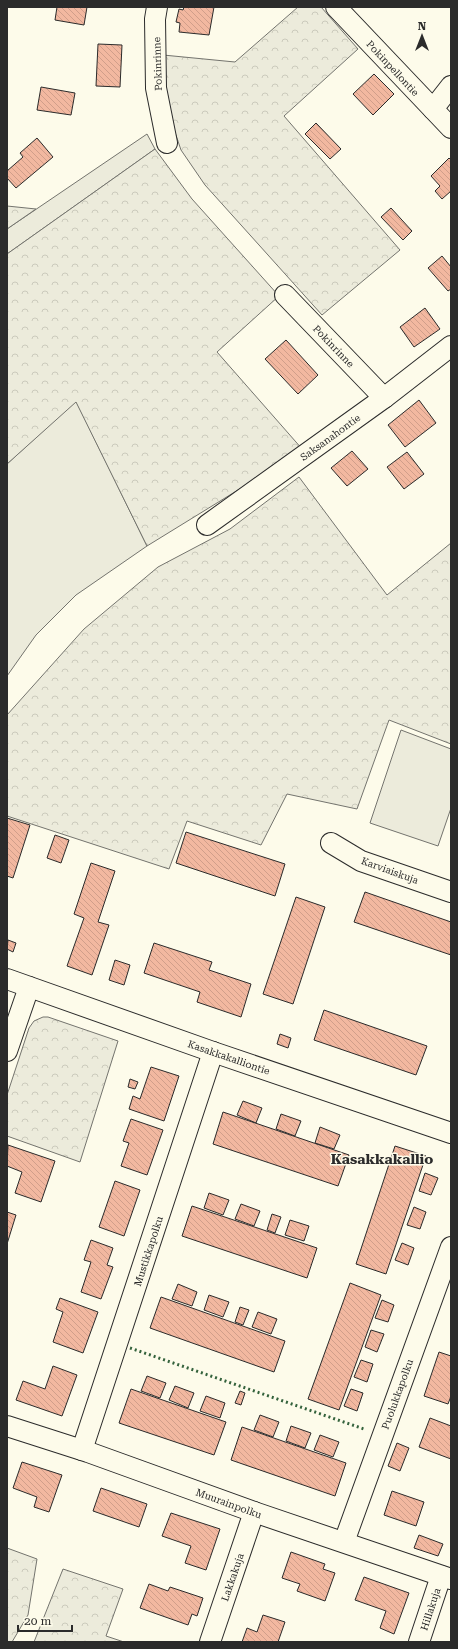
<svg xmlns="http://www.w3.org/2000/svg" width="458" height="1649" font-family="'Roboto Serif',serif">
	<defs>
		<pattern id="forest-crowns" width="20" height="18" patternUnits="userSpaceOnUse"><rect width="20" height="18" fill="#ecebdb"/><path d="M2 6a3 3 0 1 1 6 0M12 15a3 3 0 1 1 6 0" fill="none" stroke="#cbcabc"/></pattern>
		<pattern id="building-back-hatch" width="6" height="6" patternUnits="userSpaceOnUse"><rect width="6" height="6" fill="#f2b8a0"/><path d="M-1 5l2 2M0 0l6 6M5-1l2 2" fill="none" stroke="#d09e8a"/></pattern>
	</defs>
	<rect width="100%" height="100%" fill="#fdfbea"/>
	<g fill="#ecebdb" stroke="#74746e">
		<path d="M147,134L155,149L7,254V229Z"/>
		<path d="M76,401L147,546L76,595L36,635L7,676V464Z"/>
		<path d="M401,730L451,749V808L438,846L370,823Z"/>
	</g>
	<g fill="url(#forest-crowns)" stroke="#74746e">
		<path d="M298,7H321L358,49L284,116L400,250L322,315L205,185L181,150L169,115L163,74V55L235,62Z"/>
		<path d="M155,149L192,199L279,296L217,352L303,450L147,546L76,402L7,464V254Z"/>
		<path d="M7,206L36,209L7,229Z"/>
		<path d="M299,477L387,595L451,543V744L389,720L357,809L287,794L261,845L187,821L169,869L7,816V715L84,629L158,567L230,529Z"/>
		<path d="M43,1017H48L118,1041L80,1162L7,1136V1095L29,1028L34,1021Z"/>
		<path d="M7,1548L37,1559L28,1615L12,1642H7Z"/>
		<path d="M63,1569L123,1589L106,1636L124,1642H34Z"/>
	</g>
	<g fill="url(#building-back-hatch)" stroke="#2b2b2b">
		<path d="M57,7H87L84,25L55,20Z"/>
		<path d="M184,7H214L209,35L179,32L180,23L176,22L179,9L183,10Z"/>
		<path d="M98,44L122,45L120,87L96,86Z"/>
		<path d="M374,74L394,94L373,115L353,94Z"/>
		<path d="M41,87L75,93L71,115L37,110Z"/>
		<path d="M316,123L341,149L330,159L305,134Z"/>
		<path d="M37,138L53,157L16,188L7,178V171L23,157L20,153Z"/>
		<path d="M449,158L451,160V191L442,199L435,191L440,186L431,176Z"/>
		<path d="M391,208L412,231L403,240L381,217Z"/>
		<path d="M442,256L451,267V289L448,291L428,268Z"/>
		<path d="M425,308L440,329L414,347L400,327Z"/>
		<path d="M286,340L318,375L298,394L265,359Z"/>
		<path d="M419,400L436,423L405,447L388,425Z"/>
		<path d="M352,451L368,469L347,486L331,468Z"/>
		<path d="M407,452L424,474L404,489L387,467Z"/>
		<path d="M7,818L30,825L13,878L7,876Z"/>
		<path d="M186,832L285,864L275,896L176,863Z"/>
		<path d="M55,835L69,840L61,863L47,858Z"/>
		<path d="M91,863L115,871L98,922L109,925L92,975L67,966L84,918L74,914Z"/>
		<path d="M365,892L451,922V955L354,922Z"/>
		<path d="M296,897L325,907L293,1004L263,994Z"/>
		<path d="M8,940L16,943L13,952L7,949Z"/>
		<path d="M154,943L212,962L209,970L251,984L241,1017L197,1002L200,992L144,973Z"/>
		<path d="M115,960L130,965L124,985L109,980Z"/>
		<path d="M324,1010L427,1046L416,1075L314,1040Z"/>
		<path d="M280,1034L291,1038L288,1048L277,1044Z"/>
		<path d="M151,1067L179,1076L164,1121L129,1109L133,1096L140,1099Z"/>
		<path d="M130,1079L138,1082L135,1089L128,1087Z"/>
		<path d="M243,1101L262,1108L256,1123L237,1115Z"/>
		<path d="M223,1112L349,1155L338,1186L213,1144Z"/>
		<path d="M281,1114L301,1121L295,1136L276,1129Z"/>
		<path d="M131,1119L163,1130L147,1175L121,1166L129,1143L123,1141Z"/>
		<path d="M320,1127L340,1135L334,1149L315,1143Z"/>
		<path d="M8,1145L55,1161L41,1202L15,1193L22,1172L7,1166Z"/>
		<path d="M395,1146L426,1156L386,1274L356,1264Z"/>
		<path d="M425,1173L438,1178L431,1195L419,1191Z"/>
		<path d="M115,1181L140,1190L124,1236L99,1227Z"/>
		<path d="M209,1193L229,1200L223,1215L204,1208Z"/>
		<path d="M241,1204L260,1211L254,1226L235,1219Z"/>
		<path d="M192,1206L317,1248L307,1278L182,1236Z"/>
		<path d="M414,1207L426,1212L420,1229L407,1225Z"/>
		<path d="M7,1212L16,1215L7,1244Z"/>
		<path d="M272,1214L281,1217L275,1233L267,1230Z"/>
		<path d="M290,1220L309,1226L304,1241L285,1235Z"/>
		<path d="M91,1240L113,1248L107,1265L113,1267L101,1299L81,1292L91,1262L84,1260Z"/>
		<path d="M402,1243L414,1248L408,1265L395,1260Z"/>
		<path d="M350,1283L381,1295L339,1410L308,1399Z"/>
		<path d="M178,1284L197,1292L192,1306L172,1299Z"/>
		<path d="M209,1295L229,1302L223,1317L204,1310Z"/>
		<path d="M161,1297L285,1341L274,1372L150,1328Z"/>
		<path d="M60,1298L98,1312L83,1353L53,1342L63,1312L56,1309Z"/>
		<path d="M382,1300L394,1305L388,1322L375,1318Z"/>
		<path d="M240,1307L249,1310L243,1325L235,1322Z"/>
		<path d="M258,1312L277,1319L271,1334L252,1327Z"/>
		<path d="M371,1330L384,1334L377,1352L365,1347Z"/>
		<path d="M439,1352L451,1356V1396L448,1404L424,1396Z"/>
		<path d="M361,1360L373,1364L367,1382L354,1377Z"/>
		<path d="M53,1366L77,1375L62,1416L16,1400L23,1381L45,1389Z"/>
		<path d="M147,1376L166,1383L160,1398L141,1391Z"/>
		<path d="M175,1386L194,1393L188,1408L169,1400Z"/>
		<path d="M131,1389L226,1422L214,1455L119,1423Z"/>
		<path d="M351,1389L363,1393L357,1411L344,1406Z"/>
		<path d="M240,1391L245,1393L241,1405L235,1403Z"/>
		<path d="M206,1396L225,1403L220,1418L200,1411Z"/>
		<path d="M260,1415L279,1422L273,1437L254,1430Z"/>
		<path d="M430,1418L451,1426V1459L419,1447Z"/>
		<path d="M291,1426L311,1433L305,1448L286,1441Z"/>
		<path d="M242,1427L346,1463L335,1496L231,1460Z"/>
		<path d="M320,1435L339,1442L333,1457L314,1450Z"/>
		<path d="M397,1443L409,1448L400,1471L388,1466Z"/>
		<path d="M22,1462L62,1475L49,1512L34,1507L37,1497L13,1488Z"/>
		<path d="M101,1488L147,1504L139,1527L93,1511Z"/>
		<path d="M392,1491L424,1502L416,1526L384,1515Z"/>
		<path d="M171,1513L220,1529L206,1570L185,1563L191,1546L162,1536Z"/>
		<path d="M419,1535L443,1544L438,1556L414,1548Z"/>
		<path d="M291,1552L325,1564L323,1569L335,1573L325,1601L297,1591L300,1584L282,1578Z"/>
		<path d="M364,1577L409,1593L394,1634L380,1628L386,1611L355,1600Z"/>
		<path d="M149,1584L168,1591L170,1587L203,1598L197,1616L192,1614L188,1625L140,1608Z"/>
		<path d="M263,1615L285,1622L278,1642H242L247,1628L257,1632Z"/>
	</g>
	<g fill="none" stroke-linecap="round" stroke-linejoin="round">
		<defs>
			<g id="minor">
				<path d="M157,7L155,19L156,88L167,143"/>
				<path d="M336,7L451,128"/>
				<path d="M433,109L451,86"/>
				<path d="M285,295L384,398"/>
				<path d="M207,525L384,398L451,346"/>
				<path d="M331,843L361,861L451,892"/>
				<path d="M7,979L213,1052L451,1133"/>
				<path d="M7,1051L29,987"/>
				<path d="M7,1426L88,1452L254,1512L451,1579"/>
				<path d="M82,1450L213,1052"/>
				<path d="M344,1542L451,1247"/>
				<path d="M210,1642L254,1512"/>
				<path d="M419,1642L441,1576"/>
			</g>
		</defs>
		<use href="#minor" stroke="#2b2b2b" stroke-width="22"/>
		<use href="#minor" stroke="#fdfbea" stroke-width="20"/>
		<path stroke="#34623c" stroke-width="3" stroke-dasharray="2 3" stroke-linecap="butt" d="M130,1348L364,1429"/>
	</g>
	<g text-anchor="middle" stroke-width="3" stroke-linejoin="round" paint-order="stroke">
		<g font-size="10" fill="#2b2b2b" stroke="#fdfbea">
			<text transform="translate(157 64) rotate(-92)" y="4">Pokinrinne</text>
			<text transform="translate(393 68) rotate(47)" y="4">Pokinpellontie</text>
			<text transform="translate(334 346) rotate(46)" y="4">Pokinrinne</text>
			<text transform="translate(330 437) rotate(-36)" y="4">Saksanahontie</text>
			<text transform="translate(390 870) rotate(20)" y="4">Karviaiskuja</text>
			<text transform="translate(229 1057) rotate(19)" y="4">Kasakkakalliontie</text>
			<text transform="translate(148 1251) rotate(-72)" y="4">Mustikkapolku</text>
			<text transform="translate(397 1394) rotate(-70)" y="4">Puolukkapolku</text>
			<text transform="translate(229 1503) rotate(20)" y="4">Muurainpolku</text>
			<text transform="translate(232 1577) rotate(-71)" y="4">Lakkakuja</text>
			<text transform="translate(430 1609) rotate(-72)" y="4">Hillakuja</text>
		</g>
		<g font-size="14" font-weight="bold" fill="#2b2b2b" stroke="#fdfbea">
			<text x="382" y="1164">Kasakkakallio</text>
		</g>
	</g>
	<rect width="458" height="1649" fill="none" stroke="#2b2b2b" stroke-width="16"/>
	<g transform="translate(422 36)" stroke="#fdfbea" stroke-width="3" paint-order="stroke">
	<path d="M0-3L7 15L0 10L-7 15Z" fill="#2b2b2b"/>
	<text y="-6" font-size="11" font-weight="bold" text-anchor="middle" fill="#2b2b2b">N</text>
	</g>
	<path d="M18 1625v6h54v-6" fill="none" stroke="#2b2b2b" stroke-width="2"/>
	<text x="24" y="1625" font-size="12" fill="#2b2b2b" stroke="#fdfbea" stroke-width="3" paint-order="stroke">20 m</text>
</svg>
